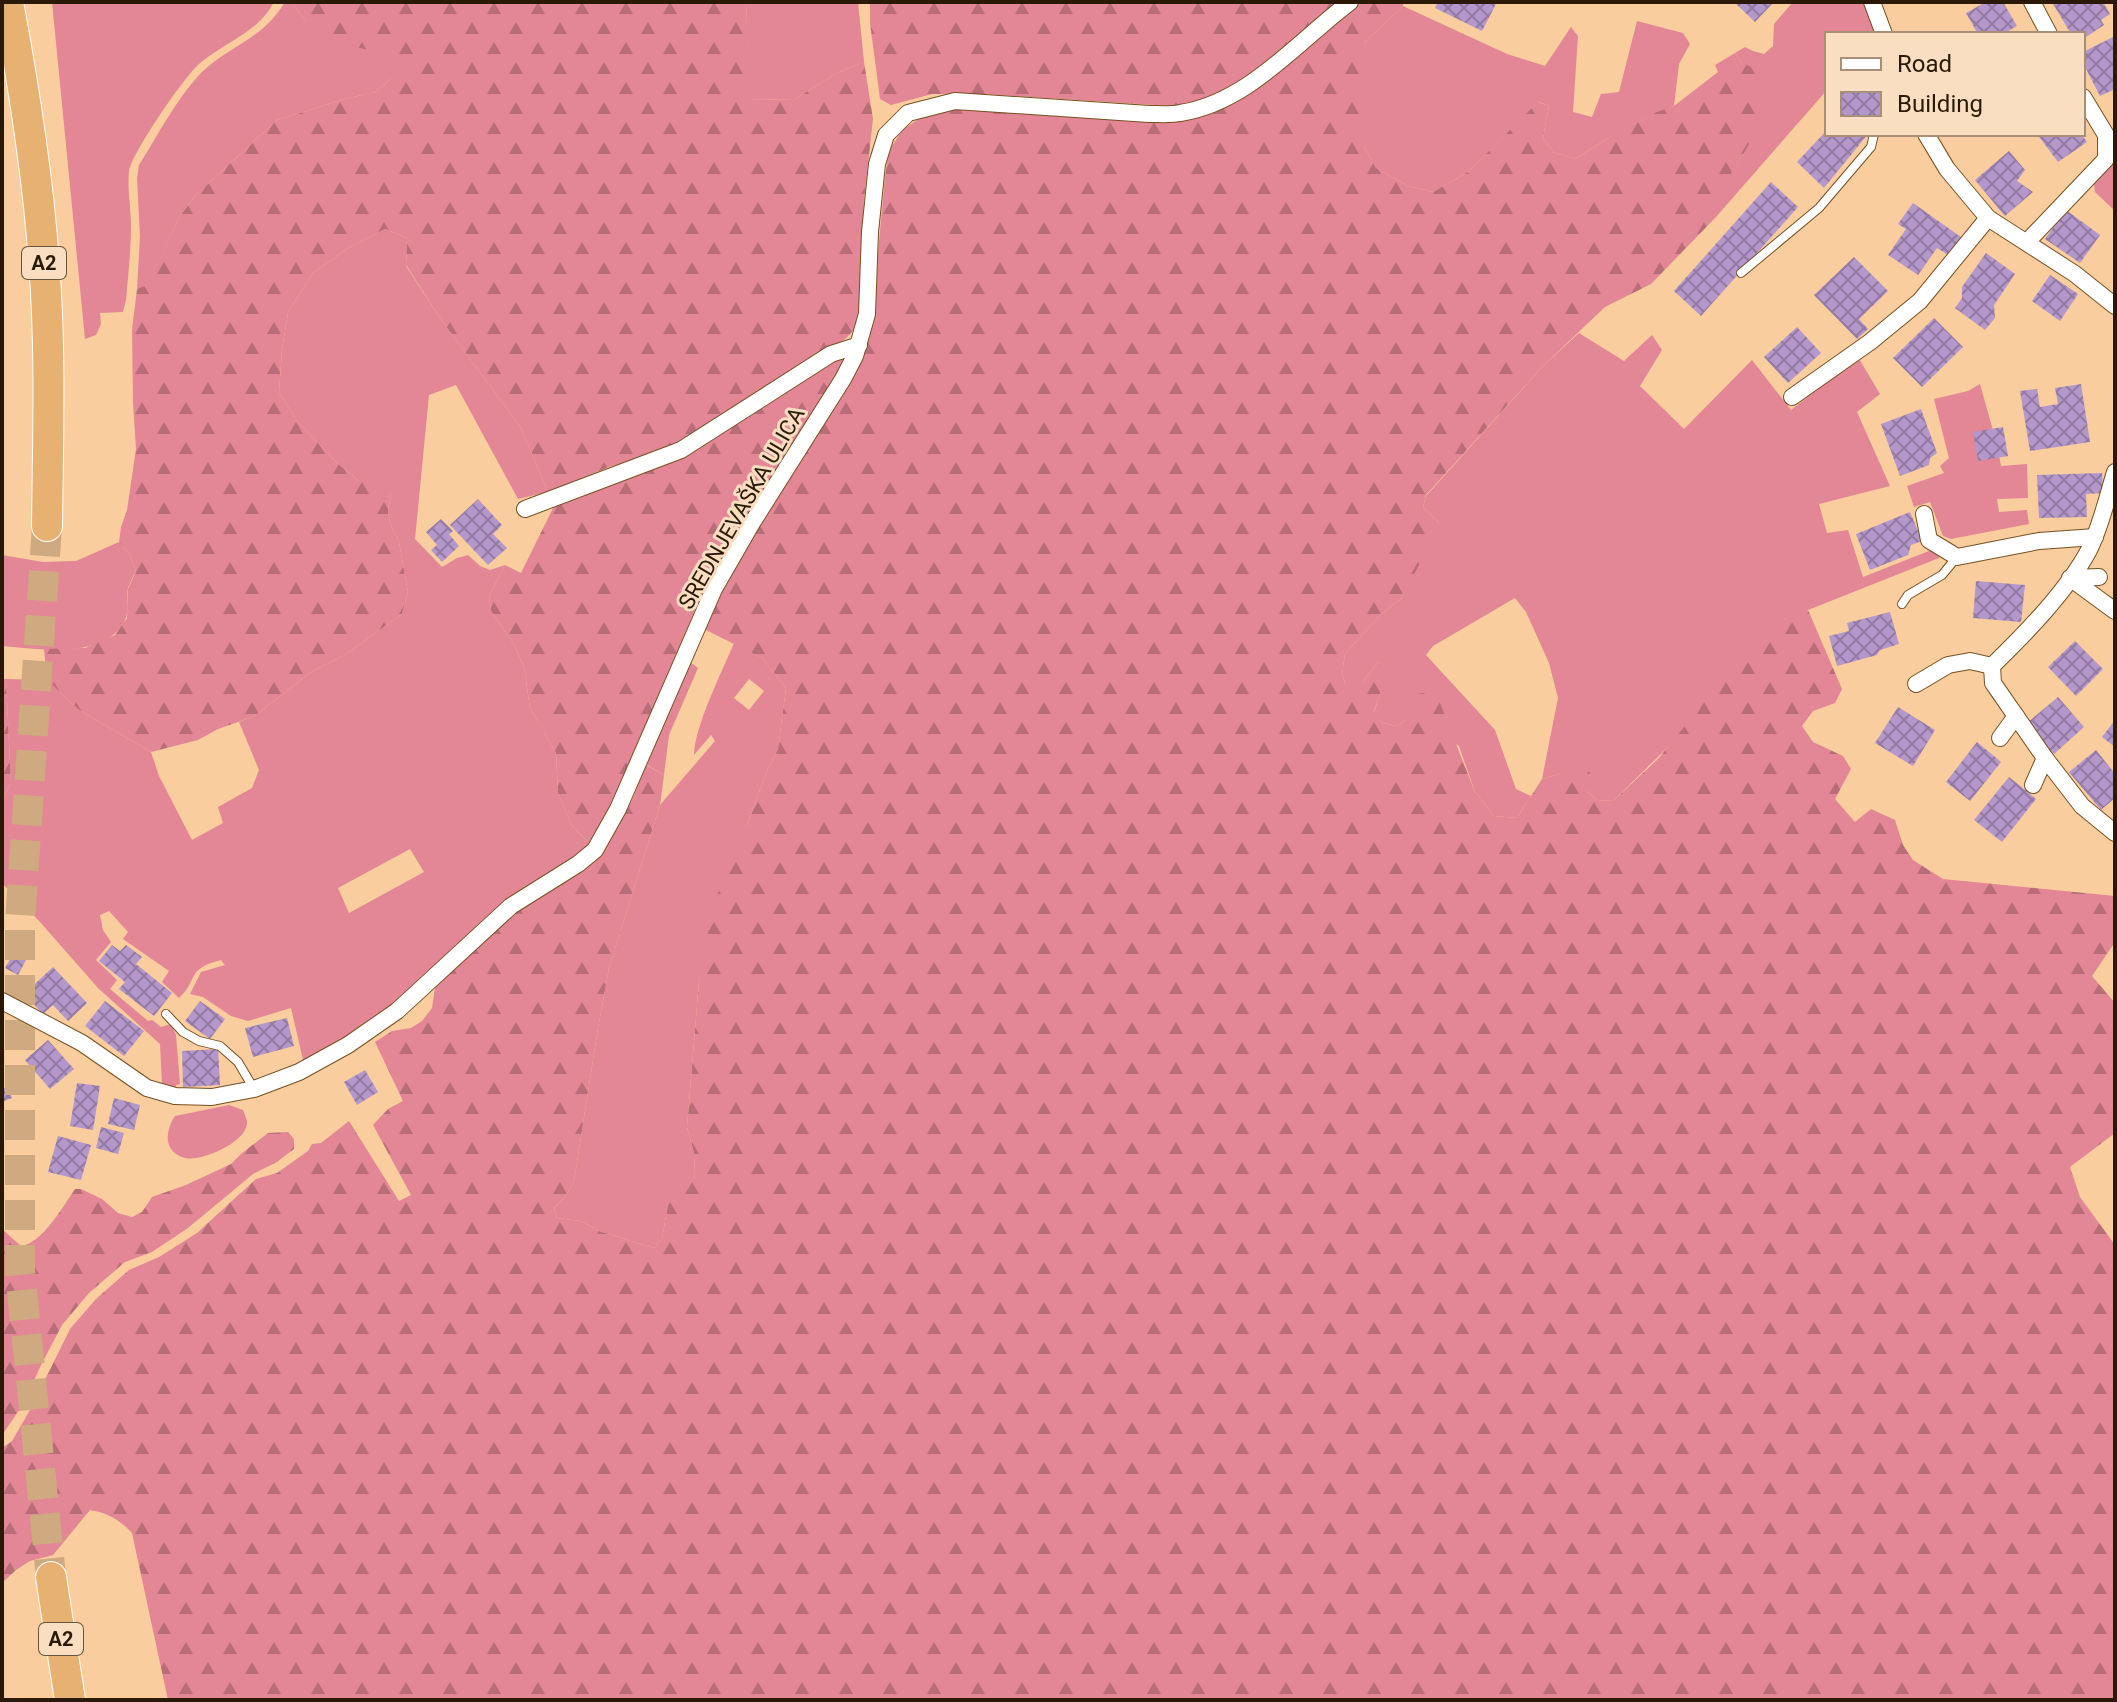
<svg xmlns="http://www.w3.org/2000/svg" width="2117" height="1702" font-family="Roboto,sans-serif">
	<defs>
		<pattern id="forest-firs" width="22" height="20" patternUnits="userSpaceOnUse" patternTransform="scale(2)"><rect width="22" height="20" fill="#e38696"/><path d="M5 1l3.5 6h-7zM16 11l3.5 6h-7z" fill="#b86d78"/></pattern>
		<pattern id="building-cross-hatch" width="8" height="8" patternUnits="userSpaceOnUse" patternTransform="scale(2)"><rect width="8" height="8" fill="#b497cb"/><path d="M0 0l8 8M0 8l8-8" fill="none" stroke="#927aa3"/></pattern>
	</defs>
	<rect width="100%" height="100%" fill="#f9cd9d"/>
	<g fill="#e38696" fill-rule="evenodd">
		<path d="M52,2H274C258,33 224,42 199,64C184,77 132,153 129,171C127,190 131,208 131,226C131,251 128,276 126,300L123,312L100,313L101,324L96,335L85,339Z"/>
		<path d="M285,2H290L306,20L374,51L391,56V79L375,92L345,99L277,120L195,196L180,216L147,286L137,289L140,237L137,178L139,165C158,135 176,99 201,73C230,45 261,41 285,2Z"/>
		<path d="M746,2H858L864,62L837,73L795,99L749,100Z"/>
		<path d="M1793,2H1864L1877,34H1827V90L1716,217L1708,208L1744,153L1742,64L1735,53L1745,47L1753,51L1764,54L1773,46L1774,24Z"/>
		<path d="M1403,6L1507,54L1545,66L1571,27L1578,36L1573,112L1592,117L1601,94L1619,92L1637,21L1683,33L1690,44L1679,64L1674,106C1638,119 1607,139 1575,159L1553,152L1543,138L1549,106L1539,102L1468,172L1433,192L1408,186L1376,168L1364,146V43Z"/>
		<path d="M2115,149V211L2095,192L2094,184L2087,178Z"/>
		<path d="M385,229L407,238L406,266L440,318L521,428L548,492L518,499L456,385L429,395L415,539L442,567L457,558L468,555L480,566L490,570L505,565L489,596L491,611L513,643L524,667L530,708L556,753L558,794L572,826L591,845L575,859L532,883L491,913L416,988L333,1049L304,1064L291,1008L248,1021L231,1016L203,997L190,994L201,972L225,965L221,960C185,969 199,980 179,998L162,982L169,971L123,939L128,932L109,911L100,915L103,930L111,942L96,960L117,980L110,989L148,1021L152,1020L161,1027L171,1024L176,1035L180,1084L176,1085L175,1089L162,1084L160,1044L98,988L40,922L2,883V800L11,783L6,679L47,680L79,710L151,752L159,776L192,840L223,823L218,807L252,788L259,770L239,722L255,716L311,672L343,656L402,614L408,592L399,542L390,523L388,511L391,494L359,481L337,463L298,422L279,393L282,350L288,312L313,273L350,247ZM410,849L424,872L349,913L338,888Z"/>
		<path d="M1579,333L1624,361L1652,335L1662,350L1640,386L1684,429L1752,360L1791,410L1858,357L1880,394L1857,412L1890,486L1819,504L1827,533L1848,530L1863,577L1939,547V558L1808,610L1614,800L1598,801L1585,790L1590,772L1560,774L1542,779L1558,698L1549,663L1526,612L1515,598L1433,646L1426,655L1495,730L1516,789L1531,796L1517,818L1494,816L1475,792L1459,746L1406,720L1397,726L1382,723L1374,712L1389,667L1378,662L1362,683H1345L1342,674L1345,654L1381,614L1401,599L1439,523L1423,507L1426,496L1544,365Z"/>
		<path d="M1980,384L1997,445L2001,466L2027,464L2028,498L1997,499L1999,512L2027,510L2029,524L1951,539L1943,536L1930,502L1914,507L1907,486L1944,473L1940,466L1949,458L1934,399L1968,391Z"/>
		<path d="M119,542L130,555L136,571C133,576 130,583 128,588C126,598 130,610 125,620C106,660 38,649 2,646V555L43,562L76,561Z"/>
		<path d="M734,643L762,658L786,688L778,749L767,771L747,825L699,981L687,1127L694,1153L695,1175L688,1190L668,1204L662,1239L654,1248L599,1231L581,1221L557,1218L554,1208L565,1197L574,1181L598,1028L609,968L660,805L715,741L711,735L694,755C695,725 722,672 734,643ZM749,679L764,691L749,710L734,698Z"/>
		<path d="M691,663L698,668L669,735L664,775L647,765L665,718Z"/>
		<path d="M229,1105L243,1110C244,1112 247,1120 247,1122C248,1142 201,1162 185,1158C163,1152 165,1131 175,1116Z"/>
	</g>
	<g fill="url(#forest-firs)">
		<path d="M290,2H746L750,100L795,99L837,73L864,62L873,119L864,200L858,326L844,340L703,430L651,455L609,467L548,492L521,428L440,318L406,265L407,238L385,229L350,247L313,273L288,312L282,350L279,393L298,422L337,463L359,481H378L391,494L388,511L390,523L399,542L408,592L402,614L343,656L311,672L255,716L218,729L198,740L151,752L79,710L47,680L44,649L85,648L115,635L127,618L128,589L136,571L130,555L119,542L121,527L127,510L136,449L133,403L132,330L137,289L147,285L180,216L195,196L277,120L345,99L375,92L391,79L390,56L331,40L306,20Z"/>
		<path d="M870,2H1339C1302,35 1248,86 1202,102C1192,105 1180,105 1170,106L983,94H932L891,105L880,99L870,23Z"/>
		<path d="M1353,2H1403V6L1364,43V146L1376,168L1408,186L1433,192L1468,172L1538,102L1549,106L1543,138L1553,152L1575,159L1620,131L1657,112L1674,106L1718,72L1715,65L1735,53L1742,64L1757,68L1763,91L1765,115L1744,153L1709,208L1716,217L1651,284L1605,307L1544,365L1426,495L1423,507L1439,523L1436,533L1401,599L1381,614L1345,654L1342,674L1345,683H1362L1378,662L1390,667L1374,711L1382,723L1397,726L1406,720L1412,695L1424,693L1440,703L1475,792L1494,816L1517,818L1542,779L1560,774L1573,764L1590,772L1586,791L1598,801L1614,800L1658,759L1724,678L1808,610L1842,689L1835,703L1813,711L1802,726L1813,742L1843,756L1851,769L1835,799L1855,822L1871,809L1895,820L1903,845L1913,860L1943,879L2115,896V942L2092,976L2115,1003V1133L2070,1167L2080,1197L2115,1245V1700H168L132,1533C120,1520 108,1513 90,1510L53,1555L30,1561L16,1570L2,1583V1448L12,1441L30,1410L70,1329L96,1299L129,1270L159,1257L197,1233L256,1179L277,1173L308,1151L312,1144L321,1143L349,1121L399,1201L411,1195L373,1125L388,1109L403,1101L375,1042L392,1031L411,1028L422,1021L432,1008L435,988L519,907L599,854L615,831L633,798L646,765L664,775L660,805L609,968L598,1028L574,1181L565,1197L554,1208L557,1218L581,1221L599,1231L654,1248L662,1239L668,1204L675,1193L688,1189L695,1175L694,1153L687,1127L699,981L713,904L747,825L767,771L778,749L786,688L762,658L704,629L725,583L755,529L873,306L885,177L889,151L902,130L923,116L948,105L1213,110Z"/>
		<path d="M834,357L845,360L727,551L694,612L639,750L591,845L572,826L558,794L556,753L530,708L524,667L513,643L491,611L489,596L505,565L521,573L557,500L655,465Z"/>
		<path d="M2,679H6L11,783L2,800Z"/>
		<path d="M288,1132L294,1139V1149L277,1162L253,1174L188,1228L152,1252L125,1262L89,1293L62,1325L41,1365L24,1403L2,1435V1229L21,1246C43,1243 63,1206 75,1189H81L102,1199L118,1213L132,1217L142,1212L152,1197L186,1185L231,1164L241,1154L268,1133Z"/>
	</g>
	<g fill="url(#building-cross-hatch)">
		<path d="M1438,2H1497L1482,31L1435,8Z"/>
		<path d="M1734,2H1774L1755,22Z"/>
		<path d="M1986,2H2003L2017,26L2003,34H1978L1966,13Z"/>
		<path d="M2052,2H2103L2110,14L2101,20L2104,25L2083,39V34H2071Z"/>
		<path d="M2115,36V89L2100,96L2083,63V52Z"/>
		<path d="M1827,130V134H1868L1824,188L1797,162Z"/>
		<path d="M2037,134H2081L2087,142L2058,162Z"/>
		<path d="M2009,151L2025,170L2017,181L2033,192L2005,216L1975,180Z"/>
		<path d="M1771,182L1798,207L1701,316L1674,291Z"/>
		<path d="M1913,203L1961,237L1948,255L1937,248L1918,275L1888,255L1906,229L1898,224Z"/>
		<path d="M2066,210L2100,235L2080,263L2045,239Z"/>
		<path d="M1986,253L2015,274L1994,305L1995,318L1985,330L1955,308L1962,298V287Z"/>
		<path d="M1854,257L1888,291L1859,319L1868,329L1857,339L1814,295Z"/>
		<path d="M2050,275L2078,294L2060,321L2032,301Z"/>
		<path d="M1934,318L1963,347L1922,387L1893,358Z"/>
		<path d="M1797,327L1821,353L1788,383L1764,357Z"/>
		<path d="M2081,384L2090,442L2030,451L2020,391L2037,389L2040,407L2058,404L2055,388Z"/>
		<path d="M1921,409L1937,453L1930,458L1929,465L1900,476L1881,424Z"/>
		<path d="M2003,427L2008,456L1978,461L1973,432Z"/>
		<path d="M2102,473L2103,493L2086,494L2087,517L2039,518L2037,475Z"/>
		<path d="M478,499L502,525L493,534L507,548L488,565L450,525Z"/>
		<path d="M1910,512L1922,541L1911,545L1908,555L1870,570L1856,534Z"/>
		<path d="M441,519L453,531L449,534L459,546L442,562L431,550L437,545L426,532Z"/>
		<path d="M1976,581L2025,585L2021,622L1973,618Z"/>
		<path d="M1890,612L1899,644L1880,650L1877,655L1837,666L1829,636L1849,631L1847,623Z"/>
		<path d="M2075,641L2103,669L2076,696L2048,667Z"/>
		<path d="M2058,697L2084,727L2054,754L2027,723Z"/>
		<path d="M1898,707L1935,730L1913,766L1875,743Z"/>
		<path d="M2115,720V747L2102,737Z"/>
		<path d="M1977,742L2001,762L1970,801L1946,782Z"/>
		<path d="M2096,750L2115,774V798L2101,810L2069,772Z"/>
		<path d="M2009,777L2036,799L2002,842L1974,820Z"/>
		<path d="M112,945L120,951L126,945L142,957L136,964L172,993L154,1016L119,989L125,982L99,961Z"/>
		<path d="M13,954L26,960L18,975L5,968Z"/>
		<path d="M53,967L87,1003L68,1021L53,1005L43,1014L24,994Z"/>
		<path d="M105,1001L144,1031L124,1056L85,1026Z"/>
		<path d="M200,1001L225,1019L210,1039L185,1021Z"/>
		<path d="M287,1018L294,1046L253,1057L245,1028Z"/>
		<path d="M48,1040L74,1069L50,1089L25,1060Z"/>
		<path d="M218,1049L220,1085L183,1087L182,1051Z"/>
		<path d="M365,1070L378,1092L357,1105L344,1082Z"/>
		<path d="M77,1083L100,1086L93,1130L70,1126Z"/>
		<path d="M7,1087L12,1098L2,1102V1089Z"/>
		<path d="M114,1098L140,1105L134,1130L108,1124Z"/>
		<path d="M101,1127L124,1133L118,1154L96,1148Z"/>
		<path d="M58,1136L91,1145L81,1180L48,1172Z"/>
	</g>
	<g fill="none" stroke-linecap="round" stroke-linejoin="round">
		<path stroke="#cfa97f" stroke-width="30" stroke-dasharray="30 15" stroke-linecap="butt" d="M47,526L20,922V1271L51,1577"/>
		<defs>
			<g id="service">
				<path d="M1741,273L1819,208L1871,147L1874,134"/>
				<path d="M1902,604L1908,595L1942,575L1957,557"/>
				<path d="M166,1014L183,1032L199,1041L220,1046L238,1062L254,1089"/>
			</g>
			<g id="minor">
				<path d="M1872,2L1884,34"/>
				<path d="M2032,2L2049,34"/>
				<path d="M1926,134L1947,169L1988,218L2075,274L2115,306"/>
				<path d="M2027,242L2106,159V135L2083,97"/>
				<path d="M1792,397L1870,342L1920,301L1988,218"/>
				<path d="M2115,472C2107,498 2101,526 2089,550C2067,591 2026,633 1992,666L1993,683L2045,758L2082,806L2115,833"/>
				<path d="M525,509L681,450L831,354L859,345"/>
				<path d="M1924,514L1929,540L1957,557L2039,541L2095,537"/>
				<path d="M2099,577L2070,578L2115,611"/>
				<path d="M1916,684L1948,665L1970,661L1992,666"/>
				<path d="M2000,738L2016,716"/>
				<path d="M2033,785L2045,758"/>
				<path d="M2,1001L82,1043L147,1088L175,1096L212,1097L254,1089L299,1072L348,1045L397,1011L511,906L578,864L595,850L618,809L714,589L752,523L843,379L855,356L867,314L870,232L877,164L886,135L908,113L955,101L1149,114C1159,114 1171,115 1180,113C1248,103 1298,41 1350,2"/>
			</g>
			<g id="motorway">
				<path d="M8,2C24,88 38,175 44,263C51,350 48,438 47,526"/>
				<path d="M51,1577L70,1700"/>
			</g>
		</defs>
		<use href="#service" stroke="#765021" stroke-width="10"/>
		<use href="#minor" stroke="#765021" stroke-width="18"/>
		<use href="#motorway" stroke="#fff" stroke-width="32"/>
		<use href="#service" stroke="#fff" stroke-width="8"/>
		<use href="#minor" stroke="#fff" stroke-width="16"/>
		<use href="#motorway" stroke="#e7b172" stroke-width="30"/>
	</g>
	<g text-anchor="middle" stroke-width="6" stroke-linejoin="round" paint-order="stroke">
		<g fill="#f9dec1" stroke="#67543e" stroke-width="2">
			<rect x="22" y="247" width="44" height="32" rx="6"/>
			<rect x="39" y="1623" width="44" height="32" rx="6"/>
		</g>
		<g font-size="20" font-weight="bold" fill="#291906">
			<text x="44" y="270">A2</text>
			<text x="61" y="1646">A2</text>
		</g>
		<g font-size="22" fill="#291906" stroke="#f9dec1">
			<text transform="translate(741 508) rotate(-60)" y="8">SREDNJEVAŠKA ULICA</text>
		</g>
	</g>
	<rect width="2117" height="1702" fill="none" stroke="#291906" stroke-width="8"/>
	<rect x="1825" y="32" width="260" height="104" fill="#f9dec1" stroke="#a68f76" stroke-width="2"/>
	<rect x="1841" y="58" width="40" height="12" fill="#ffffff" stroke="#a68f76" stroke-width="2"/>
	<text x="1897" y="72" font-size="24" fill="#291906">Road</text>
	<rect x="1841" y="92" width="40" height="24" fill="url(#building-cross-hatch)" stroke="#a68f76" stroke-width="2"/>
	<text x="1897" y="112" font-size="24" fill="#291906">Building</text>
</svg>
